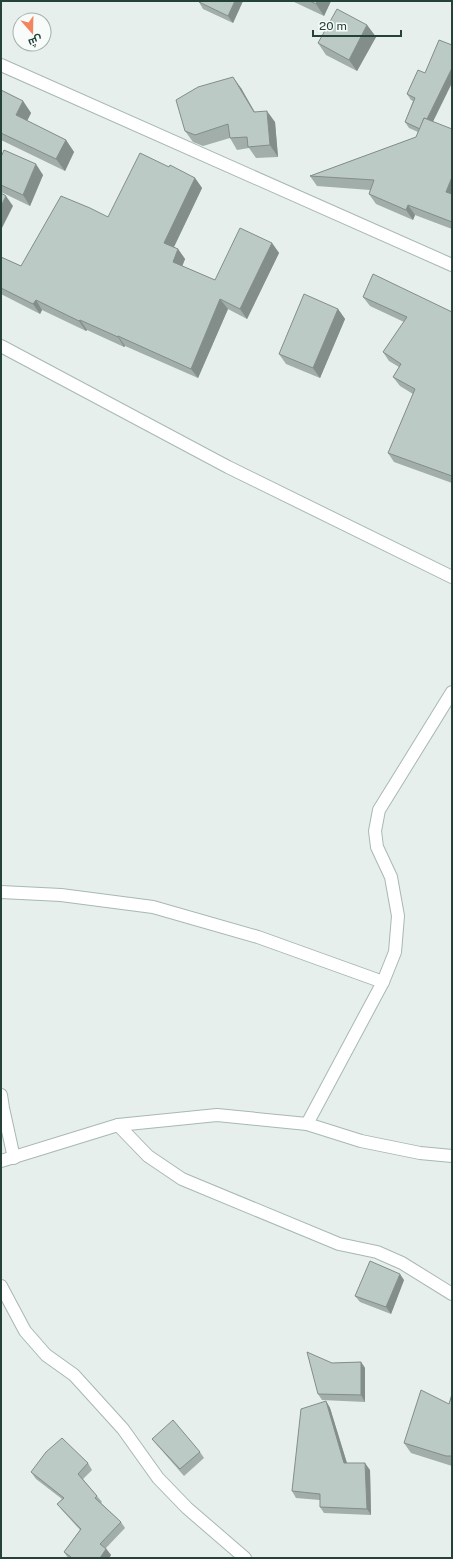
<svg xmlns="http://www.w3.org/2000/svg" width="453" height="1559" font-family="'Public Sans',Cairo,sans-serif">
	<rect width="100%" height="100%" fill="#e6efeb"/>
	<g fill="none" stroke-linecap="round" stroke-linejoin="round">
		<defs>
			<g id="minor">
				<path d="M1,65L452,265"/>
				<path d="M1,892L61,895L153,907L258,937L383,982"/>
				<path d="M1,1095L3,1108L14,1158"/>
				<path d="M307,1124L383,982L395,952L398,916L391,877L377,847L375,831L379,810L452,692"/>
				<path d="M118,1125L148,1156L182,1179L339,1244L377,1252L402,1263L452,1294"/>
				<path d="M1,1161L118,1125L217,1115L307,1124L361,1141L420,1153L452,1156"/>
				<path d="M1,1286L25,1331L46,1355L74,1375L123,1429L158,1478L187,1508L245,1558"/>
			</g>
			<path id="tertiary" d="M1,346L228,467L452,577"/>
		</defs>
		<use href="#minor" stroke="#a8b8b2" stroke-width="14"/>
		<use href="#tertiary" stroke="#a8b8b2" stroke-width="14"/>
		<use href="#minor" stroke="#fff" stroke-width="12"/>
		<use href="#tertiary" stroke="#fff" stroke-width="12"/>
	</g>
	<g fill="#a1aea9">
		<path d="M200,1H243L233,23L203,9L199,2Z"/>
		<path d="M292,1H331L324,16Z"/>
		<path d="M367,25L376,37L357,71L326,55L318,43Z"/>
		<path d="M418,70L433,122L452,129V229L415,215L413,220L376,204L369,194L370,190L317,186L310,176L416,137L418,132L409,128L405,122L413,101L411,100L407,94Z"/>
		<path d="M241,88L255,112L275,122L278,157L256,158L249,148L237,150L230,138L203,146L193,142L185,131Z"/>
		<path d="M1,90L23,101L31,113L27,121L66,140L74,152L65,171L1,140Z"/>
		<path d="M1,157L43,175L30,206L1,192Z"/>
		<path d="M169,167L195,178L202,188L174,247L178,249L185,259L182,266L215,280L272,243L279,253L247,319L228,309L198,378L125,346L124,347L87,330L86,331L42,310L40,314L1,294V257L21,266L108,217Z"/>
		<path d="M363,297L452,312V483L394,462L388,453L413,394L400,386L393,377L399,367L389,361L383,352L404,322L370,306Z"/>
		<path d="M338,309L345,319L320,378L286,364L279,354Z"/>
		<path d="M404,1280L391,1314L360,1302L355,1296Z"/>
		<path d="M361,1362L365,1368V1402L322,1400L318,1394L332,1363Z"/>
		<path d="M452,1394V1466L411,1453L404,1443L449,1404Z"/>
		<path d="M326,1401L330,1408L347,1463L370,1470L371,1515L324,1513L320,1507V1500L296,1498L292,1491Z"/>
		<path d="M152,1439L200,1452L204,1458L184,1476L157,1445Z"/>
		<path d="M88,1463L92,1470L83,1479L97,1496L102,1502L101,1503L121,1522L125,1528L106,1548L111,1555L109,1558H68L64,1552L80,1530L62,1510L57,1504L62,1499L36,1479L31,1472Z"/>
	</g>
	<g fill="#838d89">
		<path d="M235,1H243L233,23L228,16Z"/>
		<path d="M317,1H331L324,16L316,4Z"/>
		<path d="M367,25L376,37L357,71L349,60Z"/>
		<path d="M452,68V83L426,136L422,129Z"/>
		<path d="M233,77L241,88L261,124L254,112Z"/>
		<path d="M23,101L31,113L24,127L16,115Z"/>
		<path d="M267,111L275,122L278,157L270,145Z"/>
		<path d="M66,140L74,152L65,171L56,159Z"/>
		<path d="M36,164L43,175L30,206L23,195Z"/>
		<path d="M452,177V200L446,192Z"/>
		<path d="M195,178L202,188L171,253L164,243Z"/>
		<path d="M6,196L13,206L1,230V206Z"/>
		<path d="M408,205L415,215L413,220L406,210Z"/>
		<path d="M272,243L279,253L247,319L240,309Z"/>
		<path d="M178,249L185,259L180,272L173,262Z"/>
		<path d="M220,299L228,309L198,378L191,369Z"/>
		<path d="M36,300L42,310L40,314L33,304Z"/>
		<path d="M338,309L345,319L320,378L313,368Z"/>
		<path d="M80,320L87,330L86,331L79,321Z"/>
		<path d="M118,336L125,346L124,347L118,337Z"/>
		<path d="M400,1274L404,1280L391,1314L386,1307Z"/>
		<path d="M361,1362L365,1368V1402L361,1395Z"/>
		<path d="M326,1401L330,1408L349,1470L344,1463Z"/>
		<path d="M365,1463L370,1470L371,1515L367,1509Z"/>
		<path d="M106,1549L111,1555L109,1558H100Z"/>
	</g>
	<g fill="#bbcac4" stroke="#838d89">
		<path d="M200,1H235L228,16L199,2Z"/>
		<path d="M310,1H317L316,4Z"/>
		<path d="M337,9L367,25L349,60L318,43Z"/>
		<path d="M439,40L452,45V68L427,119L424,118L420,129L405,122L415,98L407,94L418,70L425,73Z"/>
		<path d="M233,77L254,112L267,111L270,145L248,147L247,137L230,138L228,124L195,135L185,131L176,100L198,87Z"/>
		<path d="M1,90L23,101L16,115L66,140L56,159L1,133Z"/>
		<path d="M424,118L452,129V177L446,192L452,194V222L408,205L406,210L369,194L374,180L310,176L416,137Z"/>
		<path d="M4,150L36,164L23,195L1,185V157Z"/>
		<path d="M140,153L169,167L170,165L195,178L164,243L178,249L173,262L215,280L240,228L272,243L240,309L220,299L191,369L118,336V337L80,320L79,321L36,300L33,304L1,288V257L21,266L61,196L90,208L108,217Z"/>
		<path d="M1,193L6,196L1,206Z"/>
		<path d="M373,274L452,312V476L388,453L415,389L393,377L401,364L383,352L407,317L363,297Z"/>
		<path d="M304,294L338,309L313,368L279,354Z"/>
		<path d="M370,1261L400,1274L386,1307L355,1296Z"/>
		<path d="M307,1352L332,1363L361,1362V1395L318,1394Z"/>
		<path d="M421,1390L449,1404L452,1394V1456H446L404,1443Z"/>
		<path d="M326,1401L344,1463H365L367,1509L320,1507V1494L292,1491L301,1409Z"/>
		<path d="M173,1420L200,1452L180,1469L152,1439Z"/>
		<path d="M62,1438L88,1463L78,1474L97,1496L95,1498L121,1522L100,1544L106,1549L100,1558H71V1557L64,1552L81,1529L57,1504L64,1498L31,1472L46,1452Z"/>
	</g>
	<rect width="453" height="1559" fill="none" stroke="#24423a" stroke-width="4"/>
	<g transform="translate(32 32) rotate(160)"><circle r="19" fill="#f7fbf9" stroke="#a3b1ad"/>
	<path d="M0-3L7 15L0 10L-7 15Z" fill="#f4845f"/>
	<text y="-6" font-size="11" font-weight="bold" text-anchor="middle" fill="#24423a">ش</text>
	</g>
	<path d="M313 30v6h88v-6" fill="none" stroke="#24423a" stroke-width="2"/>
	<text x="319" y="30" font-size="12" fill="#24423a" stroke="#f7fbf9" stroke-width="3" paint-order="stroke">20 m</text>
</svg>
